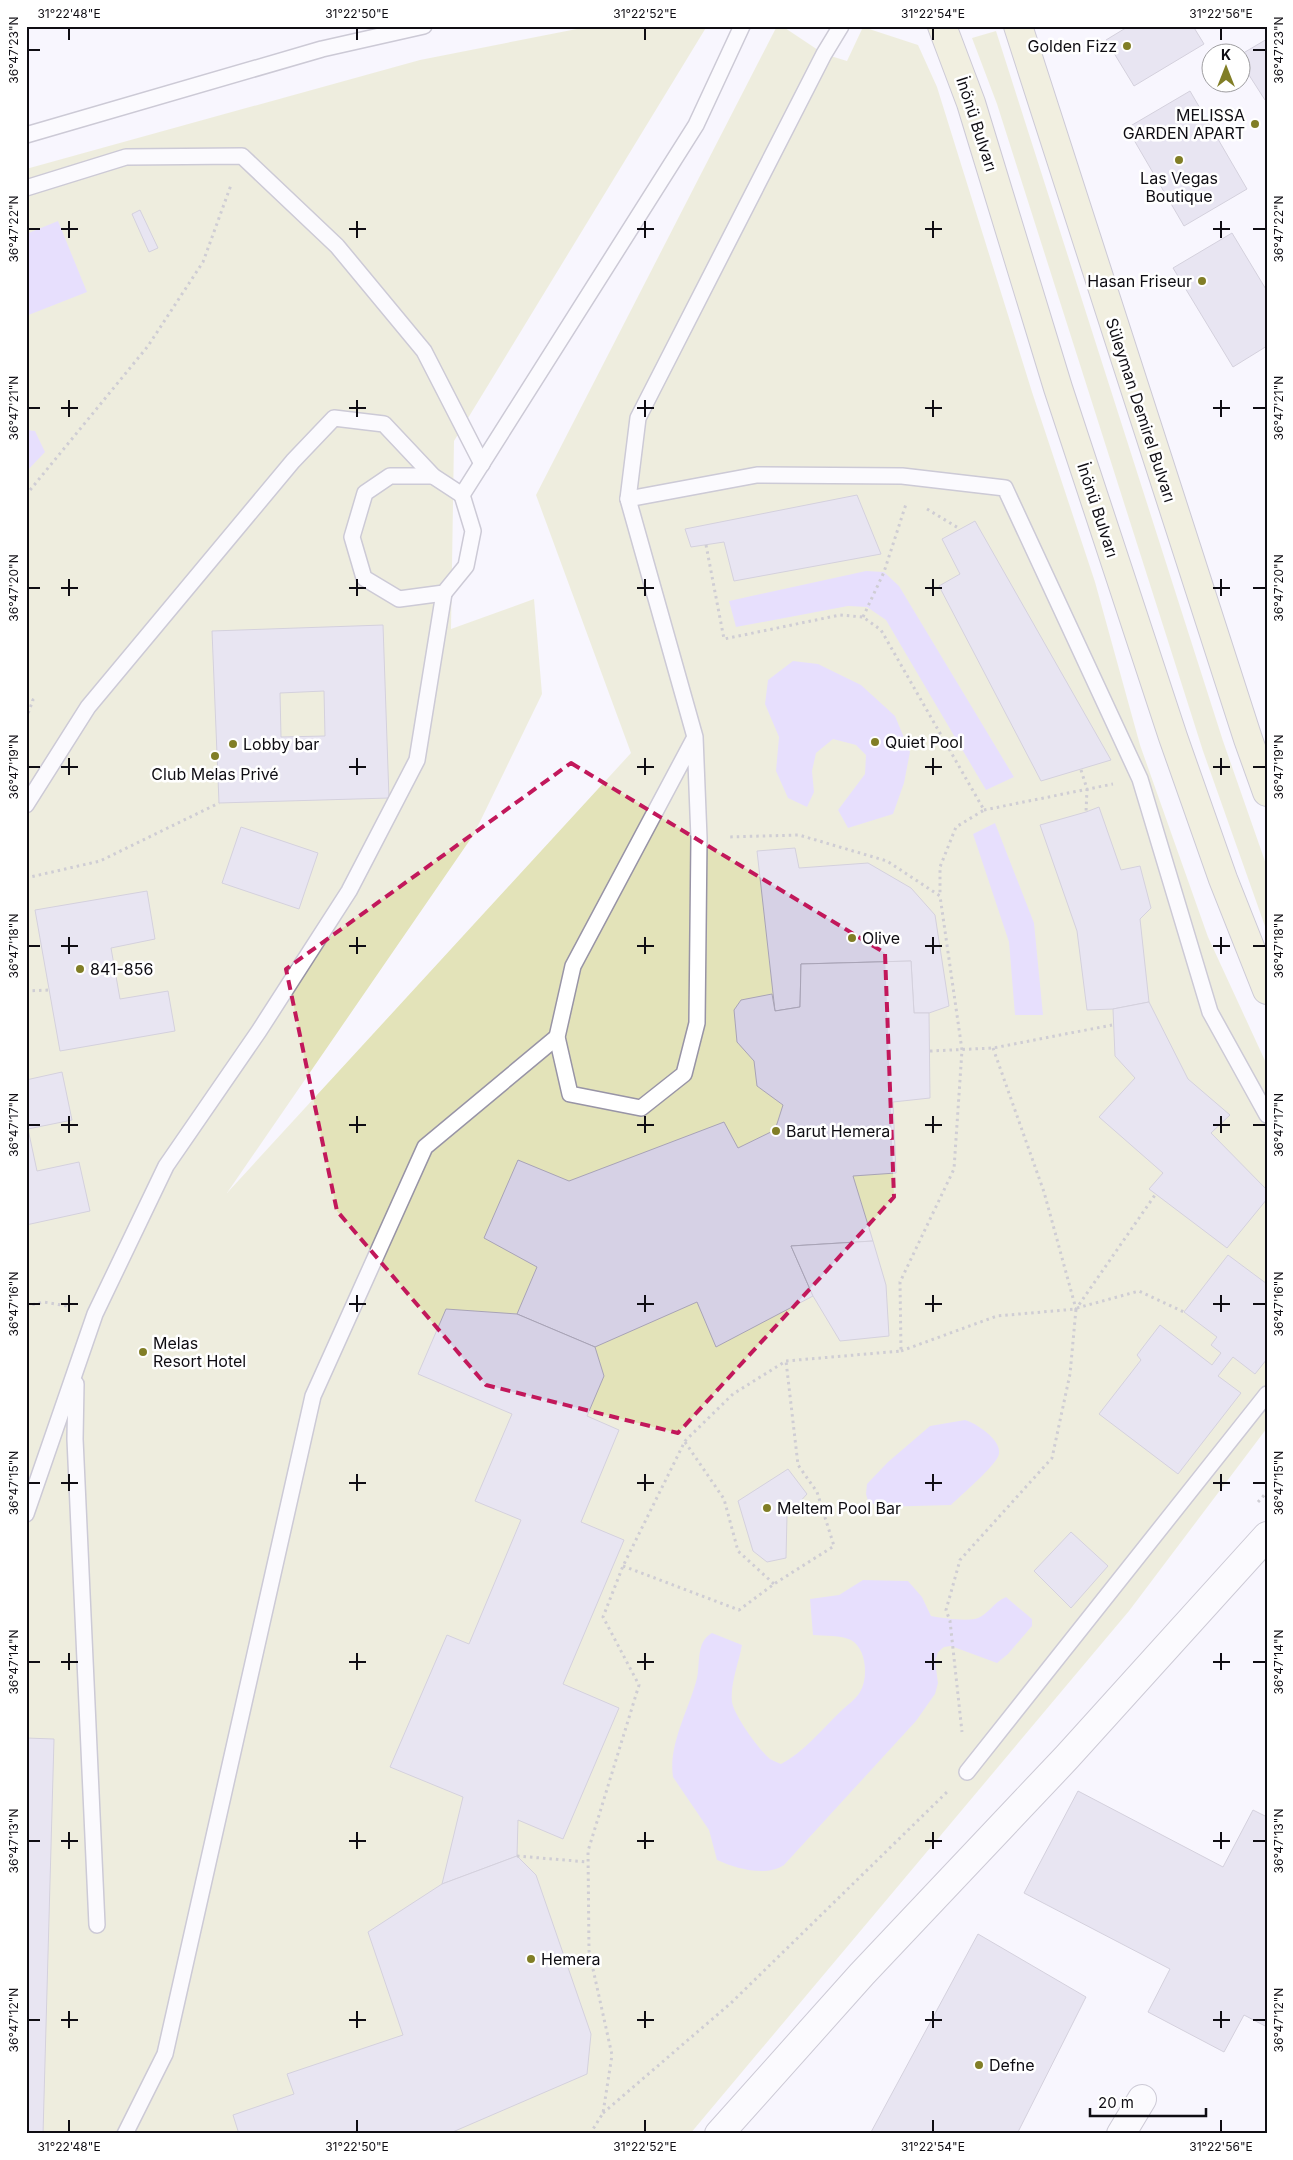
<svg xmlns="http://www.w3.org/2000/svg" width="1293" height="2160" font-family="Inter,sans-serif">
	<rect width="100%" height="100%" fill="#f8f6fe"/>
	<g fill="#e3e3b9">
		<path d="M592,26H707L454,441L451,629L534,599L542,694L474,834L227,1193L631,753L536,495L777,26H782L824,54L847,61L863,27L918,45L937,87L1032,392L1095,582L1140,745L1208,937L1267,1065V1428L1129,1611L690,2134H26V169L420,60Z"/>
		<path d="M996,31L1223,741L1267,867V932L1203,751L997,104L972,38Z"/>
	</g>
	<g fill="#d3c4fc">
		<path d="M58,221L87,292L26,316V234Z"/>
		<path d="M26,430L35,431L45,452L26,472Z"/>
		<path d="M866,571L884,572L899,586L1014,777L986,790L886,620L867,607L848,606L736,627L729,601Z"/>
		<path d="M793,661L818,664L861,685L895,716L910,752L904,783L893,814L848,828L838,810L865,774L866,755L856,745L833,739L816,753L812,771L814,792L807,807L788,798L776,771L779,737L765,704L768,680Z"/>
		<path d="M995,823L1034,923L1043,1015H1015L1009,942L973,834Z"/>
		<path d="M965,1420C976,1423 1002,1440 999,1454C997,1465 960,1496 951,1505L879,1507L868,1501L866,1494L867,1484L888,1462L930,1426Z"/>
		<path d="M863,1580L908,1581L922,1597L931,1616C941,1618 969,1622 978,1618C988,1614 994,1602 1006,1597L1032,1619V1626L1008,1654L997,1663L951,1646L944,1647L938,1652L935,1661L938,1683L935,1694L916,1721L784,1865C766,1877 737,1869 717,1860L709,1830L673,1777C668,1744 689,1710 697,1678C699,1668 698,1654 702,1644C705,1638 707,1636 712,1633L742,1645C739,1662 730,1684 732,1702C734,1715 759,1750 770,1759C773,1761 777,1762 781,1764C804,1752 822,1729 841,1711C847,1705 856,1699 860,1692C869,1677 866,1648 851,1640C841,1635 824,1636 813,1635L810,1599L839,1595Z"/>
	</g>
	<g fill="#d6d1e5" stroke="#a8a3b6" fill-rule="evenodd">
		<path d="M1129,26H1193L1204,44L1134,86L1106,40Z"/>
		<path d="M1267,39V99L1265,100L1240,61V55Z"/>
		<path d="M1190,91L1247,189L1184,226L1127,128Z"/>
		<path d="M140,210L158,248L149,252L132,214Z"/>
		<path d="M1232,233L1267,291V346L1233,367L1173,268Z"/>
		<path d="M857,495L881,554L734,581L724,542L691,547L685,529Z"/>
		<path d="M975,521L1111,760L1041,781L939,586L960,574L942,539Z"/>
		<path d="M383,625L389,798L219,803L212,631ZM324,691L325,736L281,737L280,693Z"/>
		<path d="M1099,807L1121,870L1140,866L1151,908L1140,919L1149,1002L1113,1009L1087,1010L1077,931L1040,825L1086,812Z"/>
		<path d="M241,827L318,853L299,909L222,883Z"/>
		<path d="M795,848L799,868L868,863L911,888L935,915L949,1006L929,1013H914L911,961L801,964L800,1007L775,1011L757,851Z"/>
		<path d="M147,891L155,939L111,948L120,999L168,991L175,1031L60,1051L35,910Z"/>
		<path d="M911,961L914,1013H929L930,1098L893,1102L896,1173L853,1176L873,1241L791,1246L813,1296L716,1347L697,1302L595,1347L517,1314L537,1267L484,1238L518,1160L569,1181L724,1122L738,1148L775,1130L783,1105L757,1086L754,1061L737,1042L734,1010L741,1000L772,994L775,1011L800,1007L801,964Z"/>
		<path d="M1149,1002L1188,1079L1230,1115L1211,1133L1267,1190V1199L1227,1248L1149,1189L1163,1173L1099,1117L1135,1078L1115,1056L1113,1009Z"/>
		<path d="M62,1072L72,1120L28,1129L37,1171L79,1162L90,1211L26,1225V1080Z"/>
		<path d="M873,1241L886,1285L889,1336L840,1341L813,1296L791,1246Z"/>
		<path d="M1228,1255L1267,1284V1359L1255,1374L1233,1357L1218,1376L1241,1393L1178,1474L1099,1414L1141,1360L1137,1355L1160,1325L1212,1365L1221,1353L1211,1345L1217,1337L1184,1312Z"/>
		<path d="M446,1309L517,1314L595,1347L604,1376L587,1416L619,1430L581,1522L624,1540L563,1684L619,1708L563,1839L518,1820L517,1856L442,1884L463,1797L390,1767L447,1635L469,1644L521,1520L475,1501L512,1414L418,1374Z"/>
		<path d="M788,1469L807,1494L787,1516L786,1558L767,1562L753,1551L738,1501Z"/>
		<path d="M1071,1532L1108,1566L1071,1608L1034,1571Z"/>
		<path d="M26,1738L54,1739L43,2134H26Z"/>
		<path d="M1078,1791L1223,1867L1253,1810L1267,1817V2027L1244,2015L1224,2052L1148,2012L1170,1969L1024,1893Z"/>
		<path d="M517,1856L536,1875L591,2034L587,2074L448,2134H239L233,2115L294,2094L287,2074L403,2035L368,1932L442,1884Z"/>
		<path d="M978,1934L1086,1997L1017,2134H870Z"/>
	</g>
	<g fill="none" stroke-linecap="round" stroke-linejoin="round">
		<defs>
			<g id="lane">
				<path d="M26,135L322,49L424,26"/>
				<path d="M26,188L126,157L242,156L337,246L424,351L482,464"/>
				<path d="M433,476H390L365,493L352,537L364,578L399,599L444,593L466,566L473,531L462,495"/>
				<path d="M628,499L757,475L902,476L1005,488L1140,779L1210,1012L1267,1115"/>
				<path d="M695,737L573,966L557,1037L570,1094L641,1108L684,1074L697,1023L699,838L695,737L628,499L638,418L824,54L841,26"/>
				<path d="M26,805L88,707L293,461L334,418L384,424L433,476L462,495L696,125L742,26"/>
				<path d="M76,1384L75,1439L97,1925"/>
				<path d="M26,1514L95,1314L166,1166L259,1031L349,891L417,760L444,593"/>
				<path d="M967,1772L1267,1394"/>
				<path d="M125,2134L165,2054L313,1396L425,1147L557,1037"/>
			</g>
			<g id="street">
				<path d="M719,2134L862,1974L1067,1757L1267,1536"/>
				<path d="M1121,2134L1142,2099"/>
			</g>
			<g id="secondary">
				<path d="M942,26L971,103L1058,388L1173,737L1223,879L1267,990"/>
				<path d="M1018,26L1248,739L1267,792"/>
			</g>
		</defs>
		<use href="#lane" stroke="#9894a6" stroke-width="18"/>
		<use href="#street" stroke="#9894a6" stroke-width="30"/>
		<use href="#secondary" stroke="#9894a6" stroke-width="30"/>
		<g stroke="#9d9ba2" stroke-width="3" stroke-dasharray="2.5 4" stroke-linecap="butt">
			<path d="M26,495L148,346L203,262L231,185"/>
			<path d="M927,509L960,529"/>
			<path d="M706,545L724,639L840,615L863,617L881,630L984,810L956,827L940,867V895"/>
			<path d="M863,617L884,572L906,504"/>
			<path d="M26,696L33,700L26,719"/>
			<path d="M1081,770L1087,789L1086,812"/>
			<path d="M984,810L1113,784"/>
			<path d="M26,878L100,861L219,803"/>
			<path d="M26,991L49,990"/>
			<path d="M993,1048L1044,1192L1076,1309L1155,1195"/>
			<path d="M930,1051L993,1048L1112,1025"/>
			<path d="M26,1306L44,1302L67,1306"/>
			<path d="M1077,1308L1139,1291L1184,1312"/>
			<path d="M901,1351L997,1316L1076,1309L1070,1374L1052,1458L960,1560L946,1610L950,1621L962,1732"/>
			<path d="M685,1442L724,1499L738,1551L774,1584"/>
			<path d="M1258,1502L1267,1492"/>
			<path d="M623,1566L739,1610L774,1584L834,1546L817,1492L798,1465L786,1361"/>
			<path d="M517,1856L588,1862"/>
			<path d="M603,2113L731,2003L947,1792"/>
			<path d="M590,2134L603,2113L612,2055L589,1951L588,1851L639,1685L603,1617L623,1566L685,1441L733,1394L786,1361L901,1351L900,1282L954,1169L962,1050L940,896L887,861L799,835L727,837"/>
		</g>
		<use href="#lane" stroke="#fff" stroke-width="15"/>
		<use href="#street" stroke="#fff" stroke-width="28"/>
		<use href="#secondary" stroke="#e8e6bd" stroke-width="28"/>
	</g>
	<path d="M0 0H1293V2160H0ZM571,763L885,953L894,1197L678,1433L486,1385L337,1211L286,969Z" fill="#f8f6fe" fill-opacity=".55" fill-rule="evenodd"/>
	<path fill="none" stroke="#c2185b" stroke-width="4" stroke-dasharray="10 6" stroke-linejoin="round" d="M571,763L885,953L894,1197L678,1433L486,1385L337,1211L286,969Z"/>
	<path fill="none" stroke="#0f0d13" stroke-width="2" d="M69,28V40M357,28V40M645,28V40M933,28V40M1221,28V40M28,50H40M1253,50H1266M69,221V238M357,221V238M645,221V238M933,221V238M1221,221V238M28,229H40M61,229H78M349,229H366M637,229H654M925,229H942M1213,229H1230M1253,229H1266M69,400V417M357,400V417M645,400V417M933,400V417M1221,400V417M28,408H40M61,408H78M349,408H366M637,408H654M925,408H942M1213,408H1230M1253,408H1266M69,579V596M357,579V596M645,579V596M933,579V596M1221,579V596M28,588H40M61,588H78M349,588H366M637,588H654M925,588H942M1213,588H1230M1253,588H1266M69,758V775M357,758V775M645,758V775M933,758V775M1221,758V775M28,767H40M61,767H78M349,767H366M637,767H654M925,767H942M1213,767H1230M1253,767H1266M69,937V954M357,937V954M645,937V954M933,937V954M1221,937V954M28,946H40M61,946H78M349,946H366M637,946H654M925,946H942M1213,946H1230M1253,946H1266M69,1116V1133M357,1116V1133M645,1116V1133M933,1116V1133M1221,1116V1133M28,1125H40M61,1125H78M349,1125H366M637,1125H654M925,1125H942M1213,1125H1230M1253,1125H1266M69,1295V1312M357,1295V1312M645,1295V1312M933,1295V1312M1221,1295V1312M28,1304H40M61,1304H78M349,1304H366M637,1304H654M925,1304H942M1213,1304H1230M1253,1304H1266M69,1474V1491M357,1474V1491M645,1474V1491M933,1474V1491M1221,1474V1491M28,1483H40M61,1483H78M349,1483H366M637,1483H654M925,1483H942M1213,1483H1230M1253,1483H1266M69,1653V1670M357,1653V1670M645,1653V1670M933,1653V1670M1221,1653V1670M28,1662H40M61,1662H78M349,1662H366M637,1662H654M925,1662H942M1213,1662H1230M1253,1662H1266M69,1832V1849M357,1832V1849M645,1832V1849M933,1832V1849M1221,1832V1849M28,1841H40M61,1841H78M349,1841H366M637,1841H654M925,1841H942M1213,1841H1230M1253,1841H1266M69,2011V2028M357,2011V2028M645,2011V2028M933,2011V2028M1221,2011V2028M28,2020H40M61,2020H78M349,2020H366M637,2020H654M925,2020H942M1213,2020H1230M1253,2020H1266M69,2120V2132M357,2120V2132M645,2120V2132M933,2120V2132M1221,2120V2132"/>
	<g fill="#817e26" stroke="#fff" stroke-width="2">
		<circle cx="1127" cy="46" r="5"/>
		<circle cx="1255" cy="124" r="5"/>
		<circle cx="1179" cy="160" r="5"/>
		<circle cx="1202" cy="281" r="5"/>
		<circle cx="875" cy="742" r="5"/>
		<circle cx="233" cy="744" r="5"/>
		<circle cx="215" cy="756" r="5"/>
		<circle cx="852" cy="938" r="5"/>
		<circle cx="80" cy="969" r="5"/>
		<circle cx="776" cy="1131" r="5"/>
		<circle cx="143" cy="1352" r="5"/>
		<circle cx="767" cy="1508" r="5"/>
		<circle cx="531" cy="1959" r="5"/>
		<circle cx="979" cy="2065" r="5"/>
	</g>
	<g text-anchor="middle" stroke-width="5" stroke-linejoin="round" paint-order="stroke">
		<g font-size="16" fill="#0f0d13" stroke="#fff" text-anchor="start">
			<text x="1117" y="52" text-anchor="end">Golden Fizz</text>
			<text x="1245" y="121" text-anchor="end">MELISSA<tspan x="1245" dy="18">GARDEN APART</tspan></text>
			<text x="1179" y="184" text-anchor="middle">Las Vegas<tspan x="1179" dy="18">Boutique</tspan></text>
			<text x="1192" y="287" text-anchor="end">Hasan Friseur</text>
			<text x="885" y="748">Quiet Pool</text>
			<text x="243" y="750">Lobby bar</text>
			<text x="215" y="780" text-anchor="middle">Club Melas Privé</text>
			<text x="862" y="944">Olive</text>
			<text x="90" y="975">841-856</text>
			<text x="786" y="1137">Barut Hemera</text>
			<text x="153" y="1349">Melas<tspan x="153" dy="18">Resort Hotel</tspan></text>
			<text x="777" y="1514">Meltem Pool Bar</text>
			<text x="541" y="1965">Hemera</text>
			<text x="989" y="2071">Defne</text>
		</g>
		<g font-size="16" fill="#0f0d13" stroke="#fff">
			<text transform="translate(977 124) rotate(72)" y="6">İnönü Bulvarı</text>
			<text transform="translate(1141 410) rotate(72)" y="6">Süleyman Demirel Bulvarı</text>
			<text transform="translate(1098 510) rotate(72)" y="6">İnönü Bulvarı</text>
		</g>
	</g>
	<rect width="1293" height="2160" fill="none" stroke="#ffffff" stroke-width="55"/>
	<g transform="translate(1226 68)"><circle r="24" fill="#ffffff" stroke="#9f9ea1"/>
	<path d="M0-4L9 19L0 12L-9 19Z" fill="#817e26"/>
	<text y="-8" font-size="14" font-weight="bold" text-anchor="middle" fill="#0f0d13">K</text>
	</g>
	<path d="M1090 2108v8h116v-8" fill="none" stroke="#0f0d13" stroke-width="2.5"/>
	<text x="1098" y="2108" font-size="15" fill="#0f0d13" stroke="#ffffff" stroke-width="4" paint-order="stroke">20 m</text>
	<rect x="28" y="28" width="1238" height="2104" fill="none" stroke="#0f0d13" stroke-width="2"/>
	<g font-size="12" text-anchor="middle" fill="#0f0d13">
		<text x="69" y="18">31°22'48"E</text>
		<text x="357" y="18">31°22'50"E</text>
		<text x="645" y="18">31°22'52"E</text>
		<text x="933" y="18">31°22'54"E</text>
		<text x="1221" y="18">31°22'56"E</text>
		<text transform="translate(14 50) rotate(-90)" y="4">36°47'23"N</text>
		<text transform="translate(1279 50) rotate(-90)" y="4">36°47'23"N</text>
		<text transform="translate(14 229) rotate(-90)" y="4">36°47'22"N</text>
		<text transform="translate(1279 229) rotate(-90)" y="4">36°47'22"N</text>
		<text transform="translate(14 408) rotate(-90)" y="4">36°47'21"N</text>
		<text transform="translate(1279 408) rotate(-90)" y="4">36°47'21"N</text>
		<text transform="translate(14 588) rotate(-90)" y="4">36°47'20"N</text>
		<text transform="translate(1279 588) rotate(-90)" y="4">36°47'20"N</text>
		<text transform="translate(14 767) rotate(-90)" y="4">36°47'19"N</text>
		<text transform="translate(1279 767) rotate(-90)" y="4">36°47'19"N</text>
		<text transform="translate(14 946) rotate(-90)" y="4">36°47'18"N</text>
		<text transform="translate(1279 946) rotate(-90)" y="4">36°47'18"N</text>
		<text transform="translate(14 1125) rotate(-90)" y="4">36°47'17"N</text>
		<text transform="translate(1279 1125) rotate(-90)" y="4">36°47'17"N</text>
		<text transform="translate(14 1304) rotate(-90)" y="4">36°47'16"N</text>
		<text transform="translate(1279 1304) rotate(-90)" y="4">36°47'16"N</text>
		<text transform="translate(14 1483) rotate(-90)" y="4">36°47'15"N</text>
		<text transform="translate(1279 1483) rotate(-90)" y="4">36°47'15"N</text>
		<text transform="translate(14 1662) rotate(-90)" y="4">36°47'14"N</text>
		<text transform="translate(1279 1662) rotate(-90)" y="4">36°47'14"N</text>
		<text transform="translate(14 1841) rotate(-90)" y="4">36°47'13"N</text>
		<text transform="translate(1279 1841) rotate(-90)" y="4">36°47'13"N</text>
		<text transform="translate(14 2020) rotate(-90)" y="4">36°47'12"N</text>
		<text transform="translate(1279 2020) rotate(-90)" y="4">36°47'12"N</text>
		<text x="69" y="2151">31°22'48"E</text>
		<text x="357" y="2151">31°22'50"E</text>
		<text x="645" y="2151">31°22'52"E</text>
		<text x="933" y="2151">31°22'54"E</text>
		<text x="1221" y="2151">31°22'56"E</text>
	</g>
</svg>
